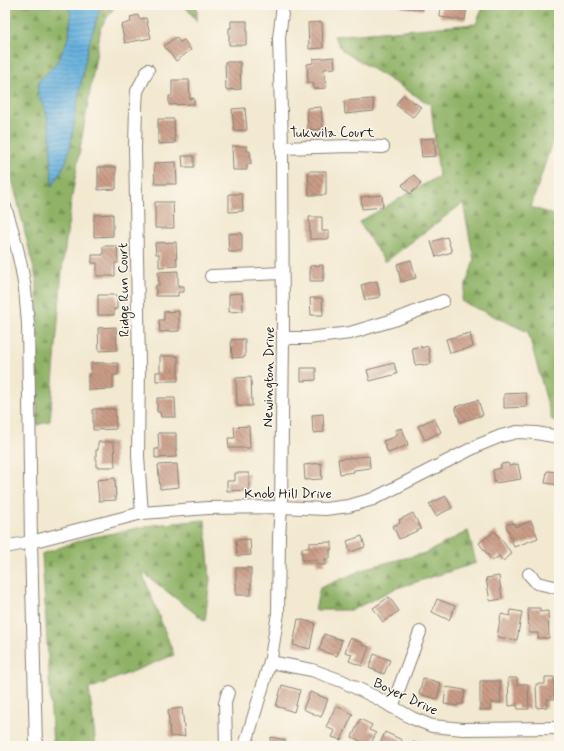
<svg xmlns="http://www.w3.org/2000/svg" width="564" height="751" font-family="Mynerve,sans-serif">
	<defs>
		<pattern id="forest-firs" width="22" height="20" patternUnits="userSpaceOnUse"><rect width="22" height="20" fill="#8fb266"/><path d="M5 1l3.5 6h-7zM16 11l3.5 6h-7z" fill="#749053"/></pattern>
		<pattern id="water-rules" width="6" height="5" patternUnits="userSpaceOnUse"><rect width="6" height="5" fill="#66b1de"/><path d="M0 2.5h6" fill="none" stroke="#538fb3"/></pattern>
		<pattern id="building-back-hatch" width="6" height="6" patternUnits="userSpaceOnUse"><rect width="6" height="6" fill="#c99c86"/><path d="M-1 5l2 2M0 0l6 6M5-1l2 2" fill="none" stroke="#a27e6d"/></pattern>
	</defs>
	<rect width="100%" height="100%" fill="#fbf7ec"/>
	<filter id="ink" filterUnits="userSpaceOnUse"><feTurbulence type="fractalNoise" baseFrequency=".025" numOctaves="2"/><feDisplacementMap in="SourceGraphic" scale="8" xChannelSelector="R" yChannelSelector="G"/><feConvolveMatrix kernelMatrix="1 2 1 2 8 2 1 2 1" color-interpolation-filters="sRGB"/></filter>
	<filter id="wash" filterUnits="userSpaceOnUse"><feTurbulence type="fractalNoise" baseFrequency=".012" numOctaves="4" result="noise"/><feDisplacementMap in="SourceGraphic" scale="16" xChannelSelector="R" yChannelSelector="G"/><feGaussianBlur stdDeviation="0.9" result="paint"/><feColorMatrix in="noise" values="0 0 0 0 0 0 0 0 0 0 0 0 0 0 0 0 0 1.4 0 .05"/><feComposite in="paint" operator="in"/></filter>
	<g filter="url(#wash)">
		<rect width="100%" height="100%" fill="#f3e9d1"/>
		<g fill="url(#forest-firs)" stroke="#566741">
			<path d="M5,5H118L115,6L101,27L72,196L62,270L50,421L37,425V282L9,166L5,161Z"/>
			<path d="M184,5H197V21Z"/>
			<path d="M484,5H559V123L558,124L531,207L559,217V420H552L528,332L461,301L474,260L463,203L385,262L359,222L439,176L431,105L343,51L334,36L476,24Z"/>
			<path d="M205,520L210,579L205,621L142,572L174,655L89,689L96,746H53L42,554L84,539L153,525Z"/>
			<path d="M468,531L476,563L394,589L352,610H315L320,588L369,567L426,553Z"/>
		</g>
		<path fill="url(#water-rules)" stroke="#41667d" d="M68,5H101L88,47L76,109L71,143L66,162L52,187L50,132L46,112L38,95V84L40,80L53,67L60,57L69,36L71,15Z"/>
		<g id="blocks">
			<g fill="url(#building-back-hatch)">
				<path d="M401,5H423V10L401,7Z"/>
				<path d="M441,5L467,6L465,20L440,17Z"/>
				<path d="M138,15L139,19L146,18L151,38L125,43L121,25L131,22L130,17Z"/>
				<path d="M231,21H247V39H246V45H229V28H231Z"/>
				<path d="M322,22L323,48L309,49L308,23Z"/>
				<path d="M176,37L180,42L184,40L191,50L176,61L164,46Z"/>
				<path d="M334,57L335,68L324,69L326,88L314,89L313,83H308L307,64L313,63V59Z"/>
				<path d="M225,62H240L241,89L226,90Z"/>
				<path d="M172,80H189L190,99L194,98V104L169,105V96H172Z"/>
				<path d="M403,95L421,107L413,117L396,105Z"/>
				<path d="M373,99L374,111L345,114L344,101Z"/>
				<path d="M321,107L323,129L308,130L307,108Z"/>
				<path d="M245,108L247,130L234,131L232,109Z"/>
				<path d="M158,119H174L175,143L158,144Z"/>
				<path d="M434,138L436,156L422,157L420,139Z"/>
				<path d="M232,146H247V151H250L251,164H247V170H233Z"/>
				<path d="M182,156H194V167H183Z"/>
				<path d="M176,162L177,184H155L154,163Z"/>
				<path d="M98,167H116V189L98,190Z"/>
				<path d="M308,171H326V195H309Z"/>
				<path d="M414,175L421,184L410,194L402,185Z"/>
				<path d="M229,194H242L243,211L229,212Z"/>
				<path d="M382,195L383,207L362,209L361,197Z"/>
				<path d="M155,202H173L174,228H155Z"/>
				<path d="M113,214V236L94,237V215Z"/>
				<path d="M309,217H322V231H329V239H310Z"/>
				<path d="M242,233V252H229L228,234Z"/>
				<path d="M447,237L452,252L436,257L431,242Z"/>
				<path d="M176,242L177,266L159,267V254H156L155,243Z"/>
				<path d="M103,246H117L118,263H115V276H97V263H92V255H103Z"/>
				<path d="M411,260L416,278L401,282L397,264Z"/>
				<path d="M323,265V281H310V266Z"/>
				<path d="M178,271V286H184V292H178V296H156V285H159L158,272Z"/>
				<path d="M377,281L380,297L365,300L361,285Z"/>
				<path d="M242,293L243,311L229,312V294Z"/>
				<path d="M98,295H117V309H114V315H98Z"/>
				<path d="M310,298H322L323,315H311Z"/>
				<path d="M179,311V331L160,332L159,320H164V312Z"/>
				<path d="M116,327L117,350L99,351L98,328Z"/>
				<path d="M470,333L473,347L450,353L446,339Z"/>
				<path d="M245,339V357L232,358L231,340Z"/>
				<path d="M421,346V348L428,346L431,364L422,365V364L415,365L412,348Z"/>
				<path d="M160,356H178V381H156V372H160Z"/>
				<path d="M91,363H118V375H113V389L88,390V375L91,374Z"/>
				<path d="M394,363L397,374L370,381L367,370Z"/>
				<path d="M301,368H316V380L301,381Z"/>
				<path d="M251,377L252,406H237L236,378Z"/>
				<path d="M526,393L527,407L504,408V394Z"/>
				<path d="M157,398H175L176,417H161L160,412H157Z"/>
				<path d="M478,400L483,415L460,422L455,407Z"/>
				<path d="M93,409H115L116,429L93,430Z"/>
				<path d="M323,414L324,432L313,433L312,415Z"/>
				<path d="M434,418L441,432L425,440L418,426Z"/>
				<path d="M249,426L250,448H229L228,438H235L234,427Z"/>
				<path d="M402,428L408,445L388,453L383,441L397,436L395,430Z"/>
				<path d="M158,433H176V457L155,458V449H159Z"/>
				<path d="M98,442H114L115,467H96V450H98Z"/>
				<path d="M369,456L370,468L354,470V472L340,474L338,459Z"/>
				<path d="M321,463L322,479L305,480L304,465Z"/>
				<path d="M508,463L509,466L518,464L521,479L495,483L493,470L501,468V464Z"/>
				<path d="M177,464L179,487L160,489L158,465Z"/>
				<path d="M547,471L559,472V485L545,483Z"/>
				<path d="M235,473H249V490L227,491V481H235Z"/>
				<path d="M115,478L116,500L99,501L97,480Z"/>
				<path d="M446,496L452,508L436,516L429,504Z"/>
				<path d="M413,513L421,529L399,539L393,526L400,523L399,520Z"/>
				<path d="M531,521L538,538L514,547L506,525L514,523L515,527Z"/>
				<path d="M495,531L512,554L503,561L499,556L492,561L479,543Z"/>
				<path d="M362,536L365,547L350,552L347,541Z"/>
				<path d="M250,539L251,555L237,556L236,540Z"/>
				<path d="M332,542V549H330V559H325V565H317V560H302V548H309V543Z"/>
				<rect x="236" y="568" width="15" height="27"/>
				<path d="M499,576L502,599L490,601L486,578Z"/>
				<path d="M389,597L399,611L383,622L373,608Z"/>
				<path d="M437,599L455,606L449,620L432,612Z"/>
				<path d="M528,608H540V612L548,611L549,638H538V633H529Z"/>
				<path d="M556,609H559V636H557Z"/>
				<path d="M511,610L522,612L517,640L497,637L501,614L510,616Z"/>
				<path d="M298,619L315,623L310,649L293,645Z"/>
				<path d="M324,634L342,640L337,656L319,650Z"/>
				<path d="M350,638L363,643L362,645L369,647L362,666L349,661L352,654L345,652Z"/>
				<path d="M374,654L390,660L384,674L369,668Z"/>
				<path d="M545,677H554L555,699H547V707L537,708L536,684H545Z"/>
				<path d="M423,678L441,683L437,699L419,694Z"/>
				<path d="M508,678H517V684H528L529,709H518L517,705L509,706Z"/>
				<path d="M480,681H500L501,703H491V710H480Z"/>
				<path d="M282,685L300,690L294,712L276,706Z"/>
				<path d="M446,687L465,690L463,704H458L457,706L444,704Z"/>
				<path d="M310,692L328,699L321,717L303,709Z"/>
				<path d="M336,706L353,714L341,740L332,737L335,731L326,727Z"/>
				<path d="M182,708L185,736L170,737L168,710Z"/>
				<path d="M360,719L372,725L369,730L376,733L370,746L352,737Z"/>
				<path d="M385,732L402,740L400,746H379Z"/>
				<path d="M271,737L285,740L284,746H269Z"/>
				<path d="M413,742L426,746H412Z"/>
			</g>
		</g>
	</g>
	<g filter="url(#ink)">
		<use href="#blocks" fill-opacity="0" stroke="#888276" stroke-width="1"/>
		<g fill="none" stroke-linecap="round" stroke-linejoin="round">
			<defs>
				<g id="minor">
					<path d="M282,148L351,146L383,147"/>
					<path d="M5,207C14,234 21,261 25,289C26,301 27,312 28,324L31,542L36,746"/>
					<path d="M211,276L282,273"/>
					<path d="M283,338H308L350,333L397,319L443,301"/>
					<path d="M142,513L141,500L138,456L139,366L135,147L136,106L137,91L148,70"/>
					<path d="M5,547L31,542L115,520L142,513L208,508L281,507L325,509L349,506L373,499L479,445L501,436L517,432L536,433L559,437"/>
					<path d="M529,574L537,583L559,588"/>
					<path d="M270,662L312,670L342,681L377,698L412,718L432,726L463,729L559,728"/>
					<path d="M392,707L420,632"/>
					<path d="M226,746L225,703L228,692"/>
					<path d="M245,746L271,658L278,613L279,537L281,507L283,338L282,148L279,38L283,5"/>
				</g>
			</defs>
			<use href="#minor" stroke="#888276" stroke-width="14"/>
			<use href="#minor" stroke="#fff" stroke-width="12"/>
		</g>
	</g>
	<g text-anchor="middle" stroke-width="3" stroke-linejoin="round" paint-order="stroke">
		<g font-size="14" fill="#1c1c1c" stroke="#fbf7ec">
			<text x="332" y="137">Tukwila Court</text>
			<text transform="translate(123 290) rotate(-91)" y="5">Ridge Run Court</text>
			<text transform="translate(268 377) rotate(-89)" y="5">Newington Drive</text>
			<text x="288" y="498">Knob Hill Drive</text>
			<text transform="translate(406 696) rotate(25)" y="5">Boyer Drive</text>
		</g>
	</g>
	<rect width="564" height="751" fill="none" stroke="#fbf7ec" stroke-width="20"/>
</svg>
